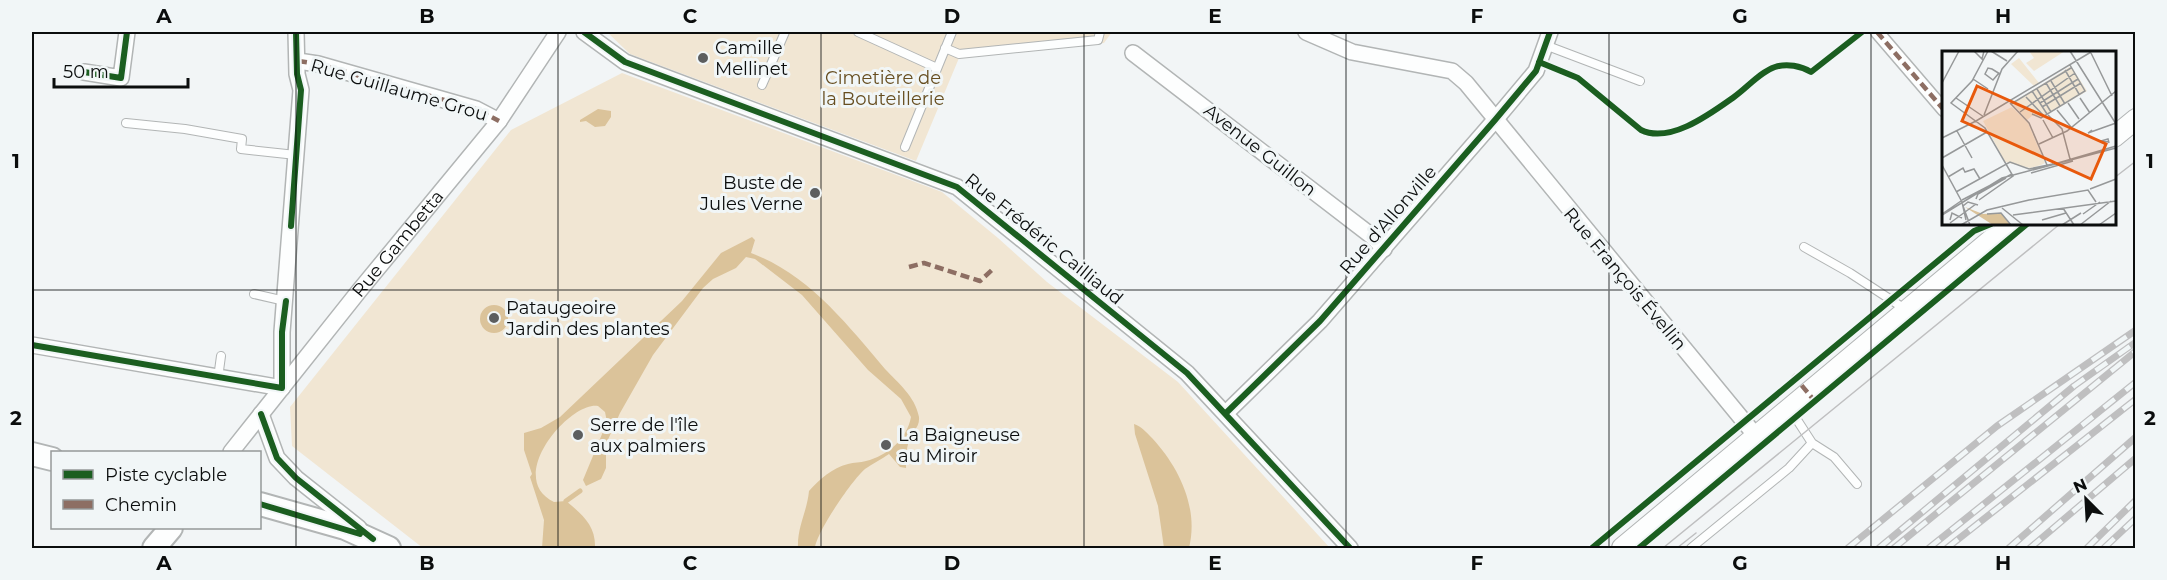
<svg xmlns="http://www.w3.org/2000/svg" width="2167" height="580" viewBox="0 0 2167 580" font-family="Montserrat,sans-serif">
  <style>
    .green { fill: #f1e6d3 }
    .water { fill: #dbc39a }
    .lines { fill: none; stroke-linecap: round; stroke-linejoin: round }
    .stream { stroke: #dbc39a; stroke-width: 5 }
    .service-casing { stroke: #b2b5b5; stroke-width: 10 }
    .pedestrian-casing { stroke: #b2b5b5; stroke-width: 15 }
    .minor-casing { stroke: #b2b5b5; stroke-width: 18 }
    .tertiary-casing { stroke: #b2b5b5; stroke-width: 22 }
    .secondary-casing { stroke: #b2b5b5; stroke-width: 26 }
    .service { stroke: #fdfefe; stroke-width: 8 }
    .pedestrian { stroke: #fdfefe; stroke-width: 12 }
    .minor { stroke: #fdfefe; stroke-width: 15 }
    .tertiary { stroke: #fdfefe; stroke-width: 20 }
    .secondary { stroke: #fdfefe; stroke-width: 22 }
    .tram { stroke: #bfbfc0; stroke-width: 1.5 }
    .rail-casing { stroke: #bfbfc0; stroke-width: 7 }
    .rail { stroke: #f1f6f7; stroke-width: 4.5; stroke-dasharray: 14; stroke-linecap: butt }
    .quiet { stroke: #8d6e63; stroke-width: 4.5; stroke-dasharray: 9 4.5; stroke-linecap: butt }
    .cycleway-casing { stroke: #f1f6f7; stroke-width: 10 }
    .cycleway { stroke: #1b5e20; stroke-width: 6 }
    .grid { fill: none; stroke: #0b0d0d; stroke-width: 1.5; stroke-opacity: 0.55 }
    .poi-dot { fill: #5c5e5f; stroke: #f1f6f7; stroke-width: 2 }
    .labels { text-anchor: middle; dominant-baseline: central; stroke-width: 6; stroke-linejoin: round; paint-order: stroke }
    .poi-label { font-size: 18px; fill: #0b0d0d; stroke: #f1f6f7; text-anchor: start }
    .park-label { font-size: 18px; fill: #674e20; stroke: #f1f6f7 }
    .street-label { font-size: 18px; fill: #0b0d0d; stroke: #f1f6f7 }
    .inset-road { fill: none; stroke: #969899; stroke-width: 1.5 }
    .view { fill: #e8590c; fill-opacity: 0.15; stroke: #e8590c; stroke-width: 3 }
    .inset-edge { fill: none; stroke: #0b0d0d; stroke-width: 3 }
    .neatline { fill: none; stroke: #0b0d0d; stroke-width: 2 }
    .grid-label { font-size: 20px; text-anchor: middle; font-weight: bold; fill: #0b0d0d }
  </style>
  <rect width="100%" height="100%" fill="#f2f5f6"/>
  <path class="green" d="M607,32H1112L1104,43L959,58L916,161L630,54Z
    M622,73L942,192L998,238L1047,282L1178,382L1330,548H423L292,446L290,407L511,130Z"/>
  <path class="water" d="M598,109L611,111V117L605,126L595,127L586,121L580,122V120Z
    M752,237L755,240L751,253C808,274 847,324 885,369C898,383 915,396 919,417C920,428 911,432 909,441C906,449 906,460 906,468L900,467L889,454C882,459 872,464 865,469C852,480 816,533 815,548H798C797,527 807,512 809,491C820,479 832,468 848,464C854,462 860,463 866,461C887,456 907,439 911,417L901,399L868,370L802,295L755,259L746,257L736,268L713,279L703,288L653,355L620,413L606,444V468L601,479L586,486L583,480L607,422L605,412L598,406C570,401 504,478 554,502L566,501C583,515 596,526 595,548H542L544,520L530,477L532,474L524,450V433L541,428L560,417L682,301L721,253Z
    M480 319a14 14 0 1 1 28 0a14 14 0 1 1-28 0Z
    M1134,424C1141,426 1146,432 1152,438C1179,467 1199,508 1189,548H1164L1158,506L1135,434Z"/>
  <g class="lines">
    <path class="stream" d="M566,501L580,491"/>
    <defs>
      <path id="service" d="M858,32L937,68
        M1545,45L1640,81
        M945,48L959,54L1098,40L1100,32
        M762,85L785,32
        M126,123L185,129L242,139L241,149L296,155
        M905,147L952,32
        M1804,247L1850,273L1905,309
        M254,294L285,301
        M218,378L221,356
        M1790,409L1812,443
        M1812,443L1834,457L1857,484
        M1691,548L1789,468L1812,443"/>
      <path id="pedestrian" d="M1877,32L1944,110"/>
      <g id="minor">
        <path d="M584,32L625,62L957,187L1187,373L1350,548"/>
        <path d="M1306,32L1352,52L1452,71L1466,83L1756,436"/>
        <path d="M1133,53L1373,237L1384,249"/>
        <path d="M298,61L318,64L476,109L499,121"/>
        <path d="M84,72L121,78L127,32"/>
        <path d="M32,345L282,388"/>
        <path d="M282,388V332L301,90L297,74L296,32"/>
        <path d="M1226,413L1320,321L1495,120L1536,71L1550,32"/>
        <path d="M261,414L277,458L296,478L359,528"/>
        <path id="s1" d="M231,452L359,291L499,121L558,32"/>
      </g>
      <path id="tertiary" d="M2114,137L2136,119
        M1622,548L2010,224"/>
      <path id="secondary" d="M32,454L52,459
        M260,504L345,528L389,548
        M154,548L171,528"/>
    </defs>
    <use href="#service" class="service-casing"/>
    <use href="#pedestrian" class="pedestrian-casing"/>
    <use href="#minor" class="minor-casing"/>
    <use href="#tertiary" class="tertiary-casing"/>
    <use href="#secondary" class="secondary-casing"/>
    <use href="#service" class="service"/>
    <use href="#pedestrian" class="pedestrian"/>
    <use href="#minor" class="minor"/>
    <use href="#tertiary" class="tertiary"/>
    <use href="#secondary" class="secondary"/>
    <path class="tram" d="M2114,178L2136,161
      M1663,548L2060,224
      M1677,548L1696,533"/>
    <defs>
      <path id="rail" d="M1848,548L1997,426L2136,330
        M1879,548L2074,386L2136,342
        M1894,548L2136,351
        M1929,548L2136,382
        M1947,548L2136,399
        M2009,548L2136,437
        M2030,548L2136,458
        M2087,548L2136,500
        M2104,548L2136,518"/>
    </defs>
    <use href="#rail" class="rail-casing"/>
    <use href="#rail" class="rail"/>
    <path class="quiet" d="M1877,32L1944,110
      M298,61L318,64L476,109L499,121
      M909,267L924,263L980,281L993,269
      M1793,375L1818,405"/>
    <defs>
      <path id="cycleway" d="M584,32L625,62L957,187L1187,373L1350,548
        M1539,62L1578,78L1641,130C1670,144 1710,114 1734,97C1747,88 1760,72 1775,67C1787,63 1801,66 1811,72L1862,32
        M84,72L121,78L127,32
        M291,226L301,90L297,74L296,32
        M32,345L282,388V332L286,301
        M1226,413L1320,321L1495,120L1536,71L1550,32
        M261,414L277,458L296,478L373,539
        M260,504L360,534
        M1592,548L1974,231L1991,224
        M1639,548L2027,224"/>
    </defs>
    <use href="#cycleway" class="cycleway-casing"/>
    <use href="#cycleway" class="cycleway"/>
  </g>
  <path class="grid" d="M296,32V548M558,32V548M821,32V548M1084,32V548M1346,32V548M1609,32V548M1871,32V548M32,290H2136"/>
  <g class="poi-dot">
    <circle cx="703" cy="58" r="6"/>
    <circle cx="815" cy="193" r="6"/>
    <circle cx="494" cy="318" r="6"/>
    <circle cx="578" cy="435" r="6"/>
    <circle cx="886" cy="445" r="6"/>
  </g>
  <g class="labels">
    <g class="poi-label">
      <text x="715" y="48">Camille<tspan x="715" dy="21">Mellinet</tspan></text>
      <text x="803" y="183" text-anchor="end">Buste de<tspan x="803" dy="21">Jules Verne</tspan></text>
      <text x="506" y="308">Pataugeoire<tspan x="506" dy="21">Jardin des plantes</tspan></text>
      <text x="590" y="425">Serre de l'île<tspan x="590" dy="21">aux palmiers</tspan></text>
      <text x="898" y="435">La Baigneuse<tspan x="898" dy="21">au Miroir</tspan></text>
    </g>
    <g class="park-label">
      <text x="883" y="78">Cimetière de<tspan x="883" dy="21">la Bouteillerie</tspan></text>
    </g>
    <g class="street-label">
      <text transform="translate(399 90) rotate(16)">Rue Guillaume Grou</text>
      <text transform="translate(1260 150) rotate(38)">Avenue Guillon</text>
      <text transform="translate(1388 220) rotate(-49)">Rue d'Allonville</text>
      <text transform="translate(1044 239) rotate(39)">Rue Frédéric Cailliaud</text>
      <text stroke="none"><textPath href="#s1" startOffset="267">Rue Gambetta</textPath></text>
      <text transform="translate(1625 279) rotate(50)">Rue François Évellin</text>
    </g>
  </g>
  <g transform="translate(1942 51)">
    <rect width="174" height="174" fill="#f2f5f6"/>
    <path d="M87,0H123L92,20L84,12L92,7ZM77,7L97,32L92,35L69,13ZM129,15L145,40L100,67L91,64L85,69L70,52ZM70,56L86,72L103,112L99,114L88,117L63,111L41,70Z" fill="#f1e6d3"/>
    <path d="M23,156L41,163L59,162L69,174H51Z" fill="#dbc39a"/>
    <path class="inset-road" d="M32,0L40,8L42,0M49,0L65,10M128,0L174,73M149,2L170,45M123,19L137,43M57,22L51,29L43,23L46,17L50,18L58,23M31,28L46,38M109,30L123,53M0,32L17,0M104,32L118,55M95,38L109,61M90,40L105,63M84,46L102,65M14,47L42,66M138,47L148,62M68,52L87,72L105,114M98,52L136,28M126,52L137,68M69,53L129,17M100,56L139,32M115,59L129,76M78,61L133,22M90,63L99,67L143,40L128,14M42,64L60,18L76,0M106,64L120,78L128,108M101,69L111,87M34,70L149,1M150,79L146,82L174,72M15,80L30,107M0,87L34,70M167,91L159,90L166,88L167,92M97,93L125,80L174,40M0,107L45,81M0,114L20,151L24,169M109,114L174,95M89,122L131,110M6,126L21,117L23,121L32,118L38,128M148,138L174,128M14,141L68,111L87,118L111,113M34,148L36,143L64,127M20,149L70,123M37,149L71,125L43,77L9,52L30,30L46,0M60,157L81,174M121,157L132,174M0,163L19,150M45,163L59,162L69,174M141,163L158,151M0,164L60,127L174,97M71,164L174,150M8,169L10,162L20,167M100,169L124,162M8,172L34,153M19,174L45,159L87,149L146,139L154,151M28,174L21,155L26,151L36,154M120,174L139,162M138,174L169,150M157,174L174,162"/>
    <path class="view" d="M35,35L164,93L149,128L20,70Z"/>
    <rect width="174" height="174" class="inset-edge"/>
  </g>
  <rect width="2167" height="580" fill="none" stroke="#f1f6f7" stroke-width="66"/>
  <rect x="51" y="451" width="210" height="78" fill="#f1f6f7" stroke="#959999" stroke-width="1.5"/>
  <rect x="63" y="470" width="30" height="9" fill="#1b5e20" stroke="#959999" stroke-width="1.5"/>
  <text x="105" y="481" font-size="18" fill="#0b0d0d">Piste cyclable</text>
  <rect x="63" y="500" width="30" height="9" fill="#8d6e63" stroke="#959999" stroke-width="1.5"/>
  <text x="105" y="511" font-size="18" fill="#0b0d0d">Chemin</text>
  <g transform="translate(2086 499) rotate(336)" stroke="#f1f6f7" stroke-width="4.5" paint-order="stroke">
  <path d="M0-4.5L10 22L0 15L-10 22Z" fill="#0b0d0d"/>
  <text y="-9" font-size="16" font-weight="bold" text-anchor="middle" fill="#0b0d0d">N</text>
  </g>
  <path d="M54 78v9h134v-9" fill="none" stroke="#0b0d0d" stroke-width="3"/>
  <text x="63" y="78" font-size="18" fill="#0b0d0d" stroke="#f1f6f7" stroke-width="4.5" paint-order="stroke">50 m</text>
  <rect x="33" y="33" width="2101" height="514" class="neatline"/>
  <g class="grid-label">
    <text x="164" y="23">A</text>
    <text x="427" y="23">B</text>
    <text x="690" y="23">C</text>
    <text x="952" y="23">D</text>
    <text x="1215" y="23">E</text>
    <text x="1477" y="23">F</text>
    <text x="1740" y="23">G</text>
    <text x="2003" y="23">H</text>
    <text x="16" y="168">1</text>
    <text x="2150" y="168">1</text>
    <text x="16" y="425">2</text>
    <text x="2150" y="425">2</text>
    <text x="164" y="570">A</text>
    <text x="427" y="570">B</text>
    <text x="690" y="570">C</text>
    <text x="952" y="570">D</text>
    <text x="1215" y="570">E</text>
    <text x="1477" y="570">F</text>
    <text x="1740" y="570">G</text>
    <text x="2003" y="570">H</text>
  </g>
</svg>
